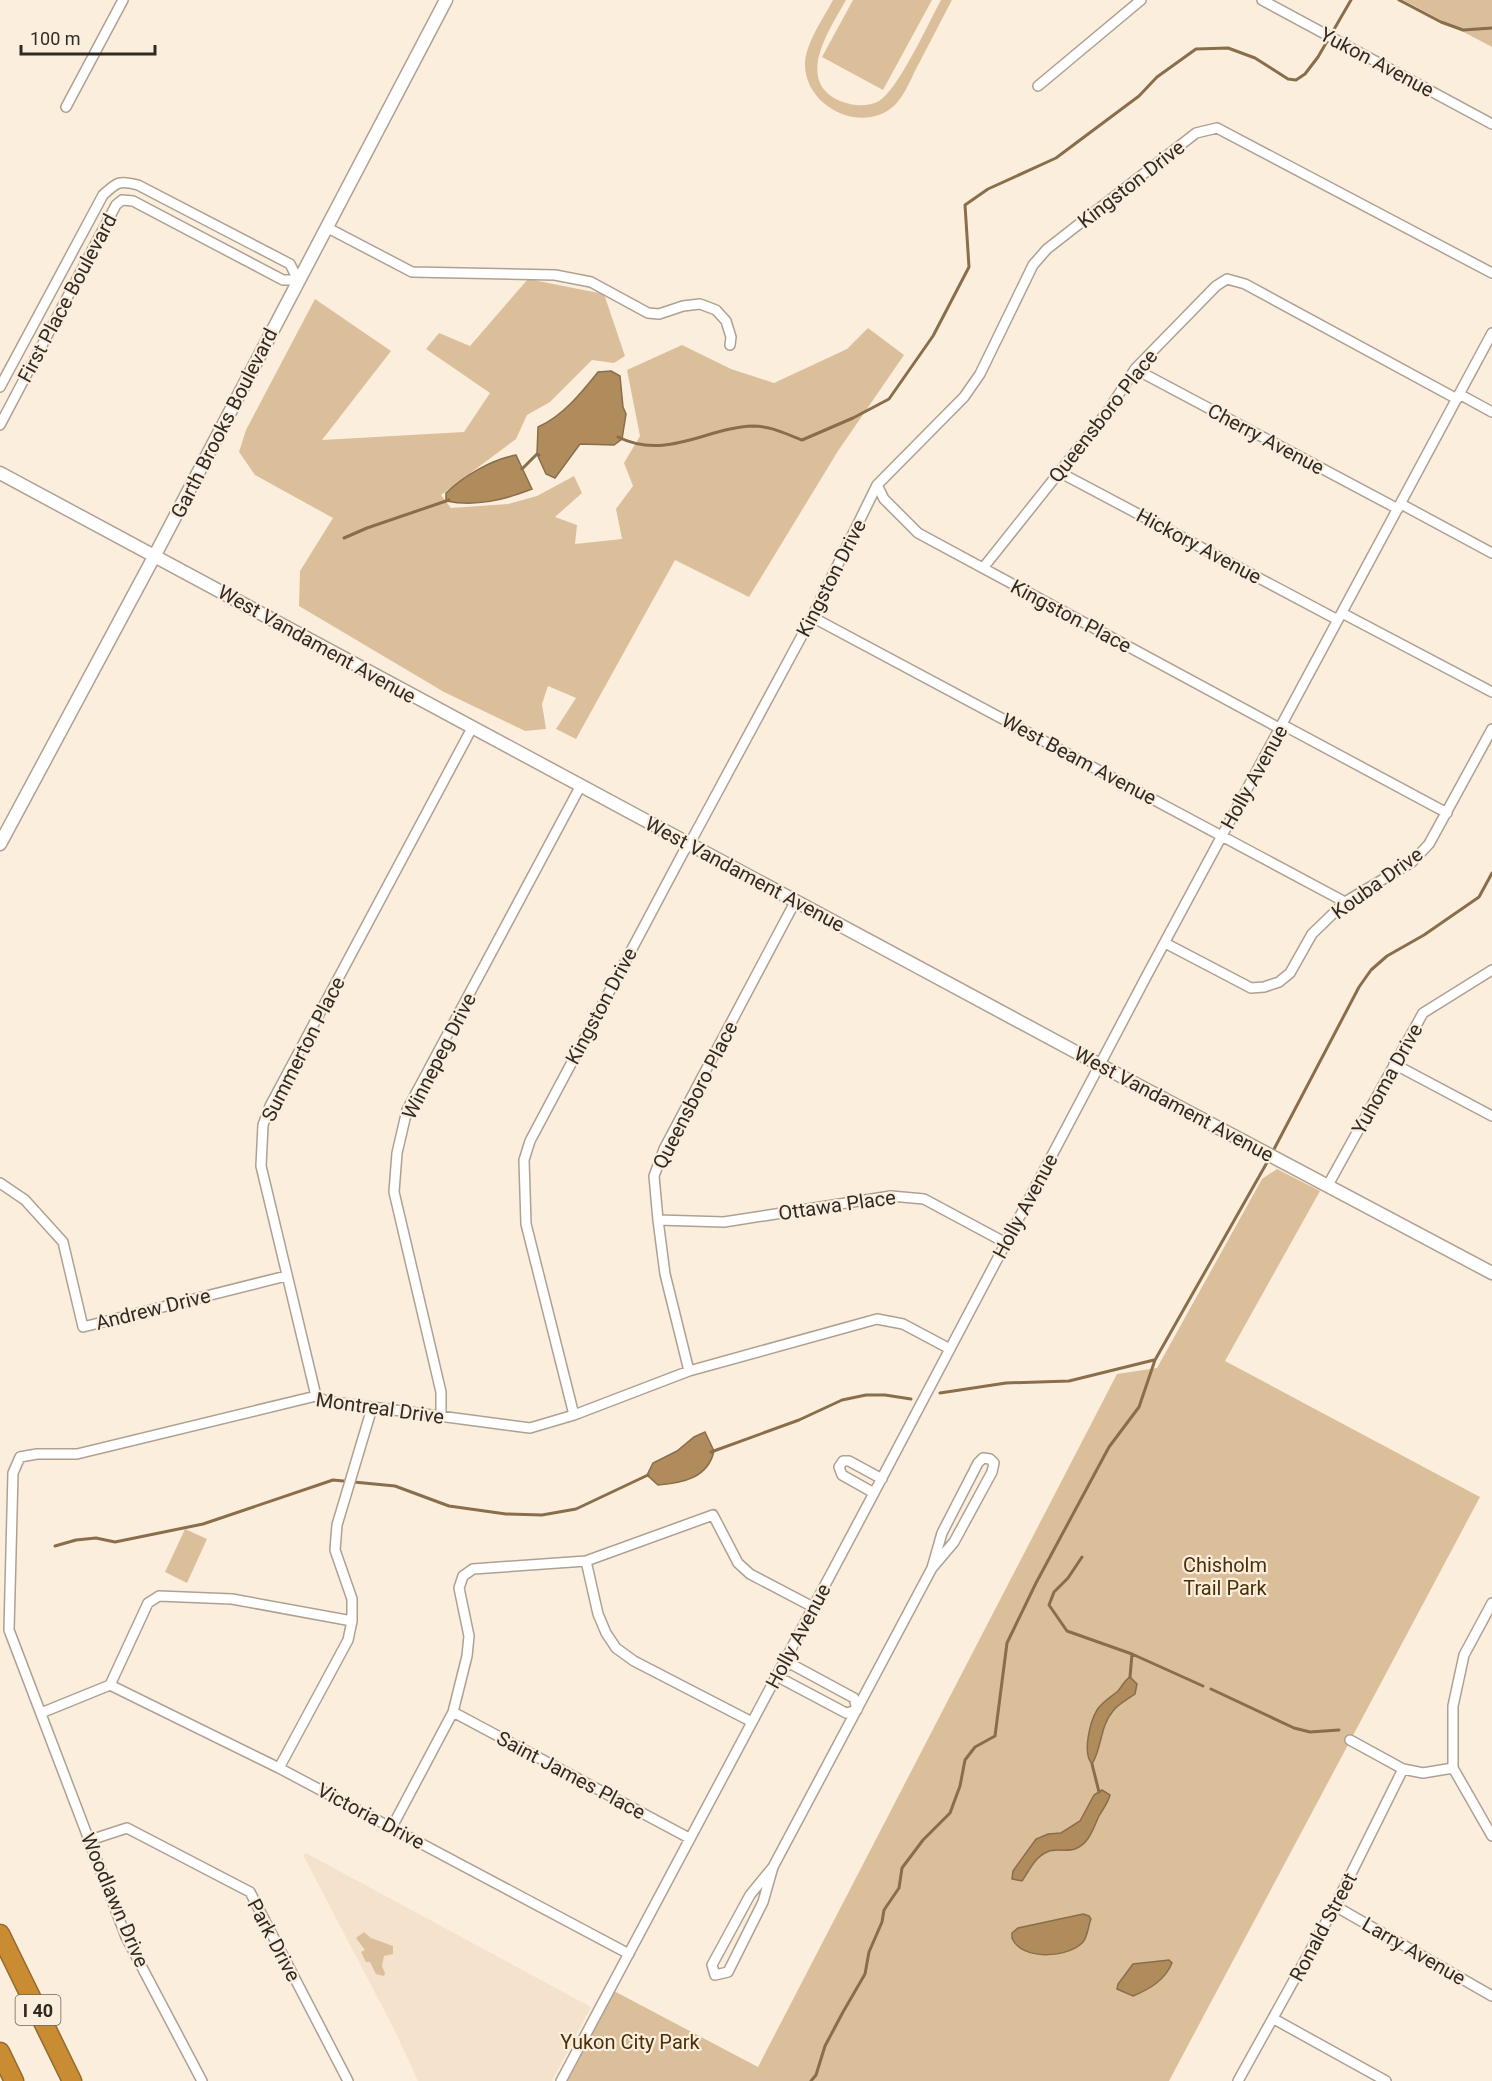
<svg xmlns="http://www.w3.org/2000/svg" width="1492" height="2081" viewBox="0 0 1492 2081" font-family="Roboto,sans-serif">
  <style>
    .built { fill: #f5e2cc }
    .green { fill: #dbbf9b }
    .water { fill: #b08b5c; stroke: #896e4b; stroke-width: 1.5 }
    .lines { fill: none; stroke-linecap: round; stroke-linejoin: round }
    .stream { stroke: #896e4b; stroke-width: 3 }
    .minor-casing { stroke: #aea192; stroke-width: 12 }
    .tertiary-casing { stroke: #aea192; stroke-width: 15 }
    .motorway-casing { stroke: #936a2d; stroke-width: 21 }
    .minor { stroke: #fff; stroke-width: 9 }
    .tertiary { stroke: #fff; stroke-width: 12 }
    .motorway { stroke: #c98c32; stroke-width: 18 }
    .labels { text-anchor: middle; dominant-baseline: central; stroke-width: 4.5; stroke-linejoin: round; paint-order: stroke }
    .shield { fill: #fceedd; stroke: #6c655c; stroke-width: 1.5 }
    .shield-label { font-size: 18px; font-weight: bold; fill: #2f2a24 }
    .street-label { font-size: 20px; fill: #2f2a24; stroke: #fceedd }
    .park-label { font-size: 20px; fill: #4a3008; stroke: #fceedd }
  </style>
  <rect width="100%" height="100%" fill="#fceedd"/>
  <path class="built" d="M306,1853L591,2007L552,2081H418L394,2029L303,1855Z"/>
  <path class="green" d="M833,0H846C830,29 792,83 843,102C854,106 868,107 879,101C898,90 929,22 941,0H952C940,23 928,46 916,69C910,81 904,96 895,105C862,136 803,106 805,62C807,41 823,19 833,0Z
    M853,0H932L883,90L822,57Z
    M1403,0H1492V47Z
    M528,279L604,294L625,356L614,363L592,360L550,402L527,415L516,439L441,495L451,508L508,504L537,496L574,476L582,493L555,517L577,525L575,544L622,539L616,509L633,486L624,463L640,436L627,370L682,345L731,369L774,383L847,349L868,328L904,355L838,451L749,597L675,560L576,739L556,729L576,698L548,686L542,704L546,729L525,731L444,692L299,606L300,571L333,518L255,475L239,452L246,430L315,299L391,351L322,440L464,432L490,393L426,349L439,333L470,346Z
    M1277,1169L1320,1191L1225,1361L1480,1497L1169,2081H566L614,1991L758,2067L1117,1374L1157,1368L1262,1179Z
    M185,1529L207,1539L187,1583L165,1572Z
    M364,1932L371,1938L393,1946V1954L384,1956L382,1966L385,1973L384,1976L376,1974L370,1962H366L361,1952L365,1950L356,1938Z"/>
  <path class="water" d="M611,371L620,376L623,407L626,414L622,439L614,445L580,444L555,478L546,474L537,454L538,427C563,416 582,392 598,372Z
    M516,455L532,489C504,500 476,507 446,501V493C465,475 491,460 516,455Z
    M705,1432L714,1451C708,1478 683,1483 658,1485L647,1475L653,1463L677,1451L694,1437Z
    M1130,1677L1137,1684L1135,1694C1128,1699 1118,1704 1113,1711C1100,1726 1102,1748 1092,1764C1082,1753 1090,1722 1097,1710C1102,1702 1111,1697 1118,1691C1122,1686 1125,1680 1130,1677Z
    M1102,1790L1110,1795C1108,1803 1103,1809 1099,1816C1093,1828 1090,1843 1075,1849C1066,1852 1055,1848 1047,1852C1035,1857 1029,1871 1022,1881L1012,1879L1013,1871L1036,1839L1048,1834L1061,1833L1080,1821L1094,1795Z
    M1083,1914L1089,1916L1091,1919C1088,1926 1088,1936 1083,1942C1069,1958 1021,1961 1012,1938V1933L1018,1928Z
    M1169,1960L1172,1963C1165,1980 1150,1989 1133,1996L1117,1989L1118,1984L1133,1964Z"/>
  <g class="lines">
    <path class="stream" d="M1399,0L1441,22L1463,30L1492,28
      M618,437C666,461 708,427 753,426C771,426 786,434 802,440L853,418L889,399L933,336L969,267L965,205L988,189L1056,158L1139,96L1157,77L1196,49L1228,48L1255,58L1288,79L1296,80L1305,74L1318,57L1351,0
      M522,469L537,454L539,455
      M344,538L367,528L449,500
      M1272,1153L1359,987L1371,970L1387,956L1424,935L1479,897L1492,873
      M940,1393L1006,1383L1069,1381L1154,1360
      M711,1452L799,1420L842,1400L866,1395H885L911,1399
      M55,1546L76,1540L96,1538L115,1542L203,1524L333,1480L395,1486L449,1506L506,1514L542,1515L576,1509L648,1475
      M1082,1557L1068,1578L1054,1592L1049,1605L1067,1631L1132,1654L1203,1686
      M1130,1677L1132,1654
      M1211,1689L1294,1728L1310,1732L1339,1730
      M1092,1764L1099,1792
      M811,2081L816,2075L825,2046L843,2012L865,1974L869,1952L882,1922L884,1910L899,1888L902,1868L923,1840L950,1813L960,1786L965,1760L975,1747L995,1736L1007,1643L1036,1583L1109,1447L1139,1407L1155,1360L1269,1159"/>
    <defs>
      <path id="minor" d="M1262,0L1492,124
        M1038,86L1141,0
        M66,107L123,0
        M326,227L412,272L555,275L591,282L648,313L659,314L683,306L700,304L716,310L726,321L731,337L730,345
        M1135,369L1398,509
        M0,387L103,195C117,182 119,180 138,185L290,264L298,280H283L133,201L122,200L116,205L0,425
        M1459,394L1492,412
        M1059,472L1338,620
        M877,485L884,499L918,533L1281,729
        M1401,504L1492,553
        M983,568L1108,411L1135,369L1216,286L1227,279L1245,284L1457,399
        M1342,613L1492,692
        M812,617L1345,902
        M1283,725L1447,813
        M1165,943L1251,988L1264,987L1279,982L1290,973L1312,934L1345,902L1412,862L1429,844L1492,729
        M1394,1064L1492,1116
        M0,1183L25,1200L63,1242L83,1327L286,1276
        M1328,1185L1423,1013L1492,970
        M658,1220L724,1222L891,1196L924,1199L1006,1243
        M689,1371L665,1274L658,1220L654,1176L664,1149L795,902
        M316,1396L261,1166L263,1125L270,1106L472,728
        M574,1415L526,1224L524,1160L530,1141L684,851L690,843L812,617L877,485L964,397L980,374L1033,265L1047,249L1196,133L1217,128L1492,273
        M441,1417V1392L394,1192L397,1153L407,1110L580,787
        M874,1493L842,1475L839,1467L843,1461H849L882,1479
        M586,1561L598,1614L606,1633L616,1648L634,1661L752,1722
        M1492,1603L1464,1655L1453,1706V1768L1492,1836
        M791,1664L854,1698L857,1710L846,1713L782,1679L780,1669Z
        M110,1685L279,1768L629,1954
        M453,1712L689,1838
        M41,1713L110,1685L148,1603L159,1596L232,1599L352,1621
        M1350,1740L1403,1769L1423,1773L1453,1768
        M279,1768L348,1640L352,1621V1599L335,1550L337,1525L372,1408
        M392,1827L453,1712L467,1656L469,1636L459,1588L463,1576L473,1569L586,1561L713,1515L738,1563L750,1574L813,1607
        M90,1840L127,1828L250,1892L348,2081
        M773,1867L763,1902L728,1972L715,1975L712,1965L750,1895L773,1867L932,1568L954,1542L992,1472L994,1463L990,1459L983,1458L978,1463L942,1533L932,1568
        M1335,1906L1492,1996
        M1274,2019L1386,2081
        M202,2081L126,1937L9,1630L13,1473L20,1457L37,1454H77L316,1396L326,1401L530,1428L574,1415L689,1371L877,1319L903,1324L950,1349
        M561,2081L874,1493L1146,977L1492,333
        M1238,2081L1335,1906L1403,1769"/>
      <path id="tertiary" d="M0,473L1100,1065L1492,1273
        M0,844L155,555L446,0"/>
      <path id="motorway" d="M0,1934L72,2081
        M0,2052L14,2081"/>
    </defs>
    <use href="#minor" class="minor-casing"/>
    <use href="#tertiary" class="tertiary-casing"/>
    <use href="#motorway" class="motorway-casing"/>
    <use href="#minor" class="minor"/>
    <use href="#tertiary" class="tertiary"/>
    <use href="#motorway" class="motorway"/>
  </g>
  <g class="labels">
    <rect class="shield" x="15.5" y="1995" width="45" height="30" rx="4.5"/>
    <g class="shield-label">
      <text x="38" y="2010">I 40</text>
    </g>
    <g class="street-label">
      <text transform="translate(1377 62) rotate(28)">Yukon Avenue</text>
      <text transform="translate(1131 184) rotate(-38)">Kingston Drive</text>
      <text transform="translate(67 298) rotate(-62)">First Place Boulevard</text>
      <text transform="translate(1103 416) rotate(-52)">Queensboro Place</text>
      <text transform="translate(224 423) rotate(-63)">Garth Brooks Boulevard</text>
      <text transform="translate(1266 439) rotate(28)">Cherry Avenue</text>
      <text transform="translate(1199 546) rotate(28)">Hickory Avenue</text>
      <text transform="translate(831 578) rotate(-63)">Kingston Drive</text>
      <text transform="translate(1071 616) rotate(28)">Kingston Place</text>
      <text transform="translate(317 644) rotate(29)">West Vandament Avenue</text>
      <text transform="translate(1079 759) rotate(28)">West Beam Avenue</text>
      <text transform="translate(1254 777) rotate(-61)">Holly Avenue</text>
      <text transform="translate(745 874) rotate(28)">West Vandament Avenue</text>
      <text transform="translate(1377 883) rotate(-36)">Kouba Drive</text>
      <text transform="translate(601 1006) rotate(-62)">Kingston Drive</text>
      <text transform="translate(303 1049) rotate(-63)">Summerton Place</text>
      <text transform="translate(439 1056) rotate(-63)">Winnepeg Drive</text>
      <text transform="translate(1387 1079) rotate(-61)">Yuhoma Drive</text>
      <text transform="translate(695 1095) rotate(-63)">Queensboro Place</text>
      <text transform="translate(1174 1104) rotate(28)">West Vandament Avenue</text>
      <text transform="translate(837 1205) rotate(-8)">Ottawa Place</text>
      <text transform="translate(1025 1206) rotate(-62)">Holly Avenue</text>
      <text transform="translate(153 1309) rotate(-14)">Andrew Drive</text>
      <text transform="translate(380 1408) rotate(8)">Montreal Drive</text>
      <text transform="translate(798 1636) rotate(-62)">Holly Avenue</text>
      <text transform="translate(571 1775) rotate(28)">Saint James Place</text>
      <text transform="translate(371 1816) rotate(28)">Victoria Drive</text>
      <text transform="translate(115 1900) rotate(67)">Woodlawn Drive</text>
      <text transform="translate(1323 1927) rotate(-62)">Ronald Street</text>
      <text transform="translate(274 1940) rotate(62)">Park Drive</text>
      <text transform="translate(1414 1951) rotate(30)">Larry Avenue</text>
    </g>
    <g class="park-label">
      <text x="1225" y="1565">Chisholm<tspan x="1225" dy="23">Trail Park</tspan></text>
      <text x="630" y="2042">Yukon City Park</text>
    </g>
  </g>
  <path d="M21 45v9h134v-9" fill="none" stroke="#2f2a24" stroke-width="3"/>
  <text x="30" y="45" font-size="18" fill="#2f2a24" stroke="#fceedd" stroke-width="4.5" paint-order="stroke">100 m</text>
</svg>
